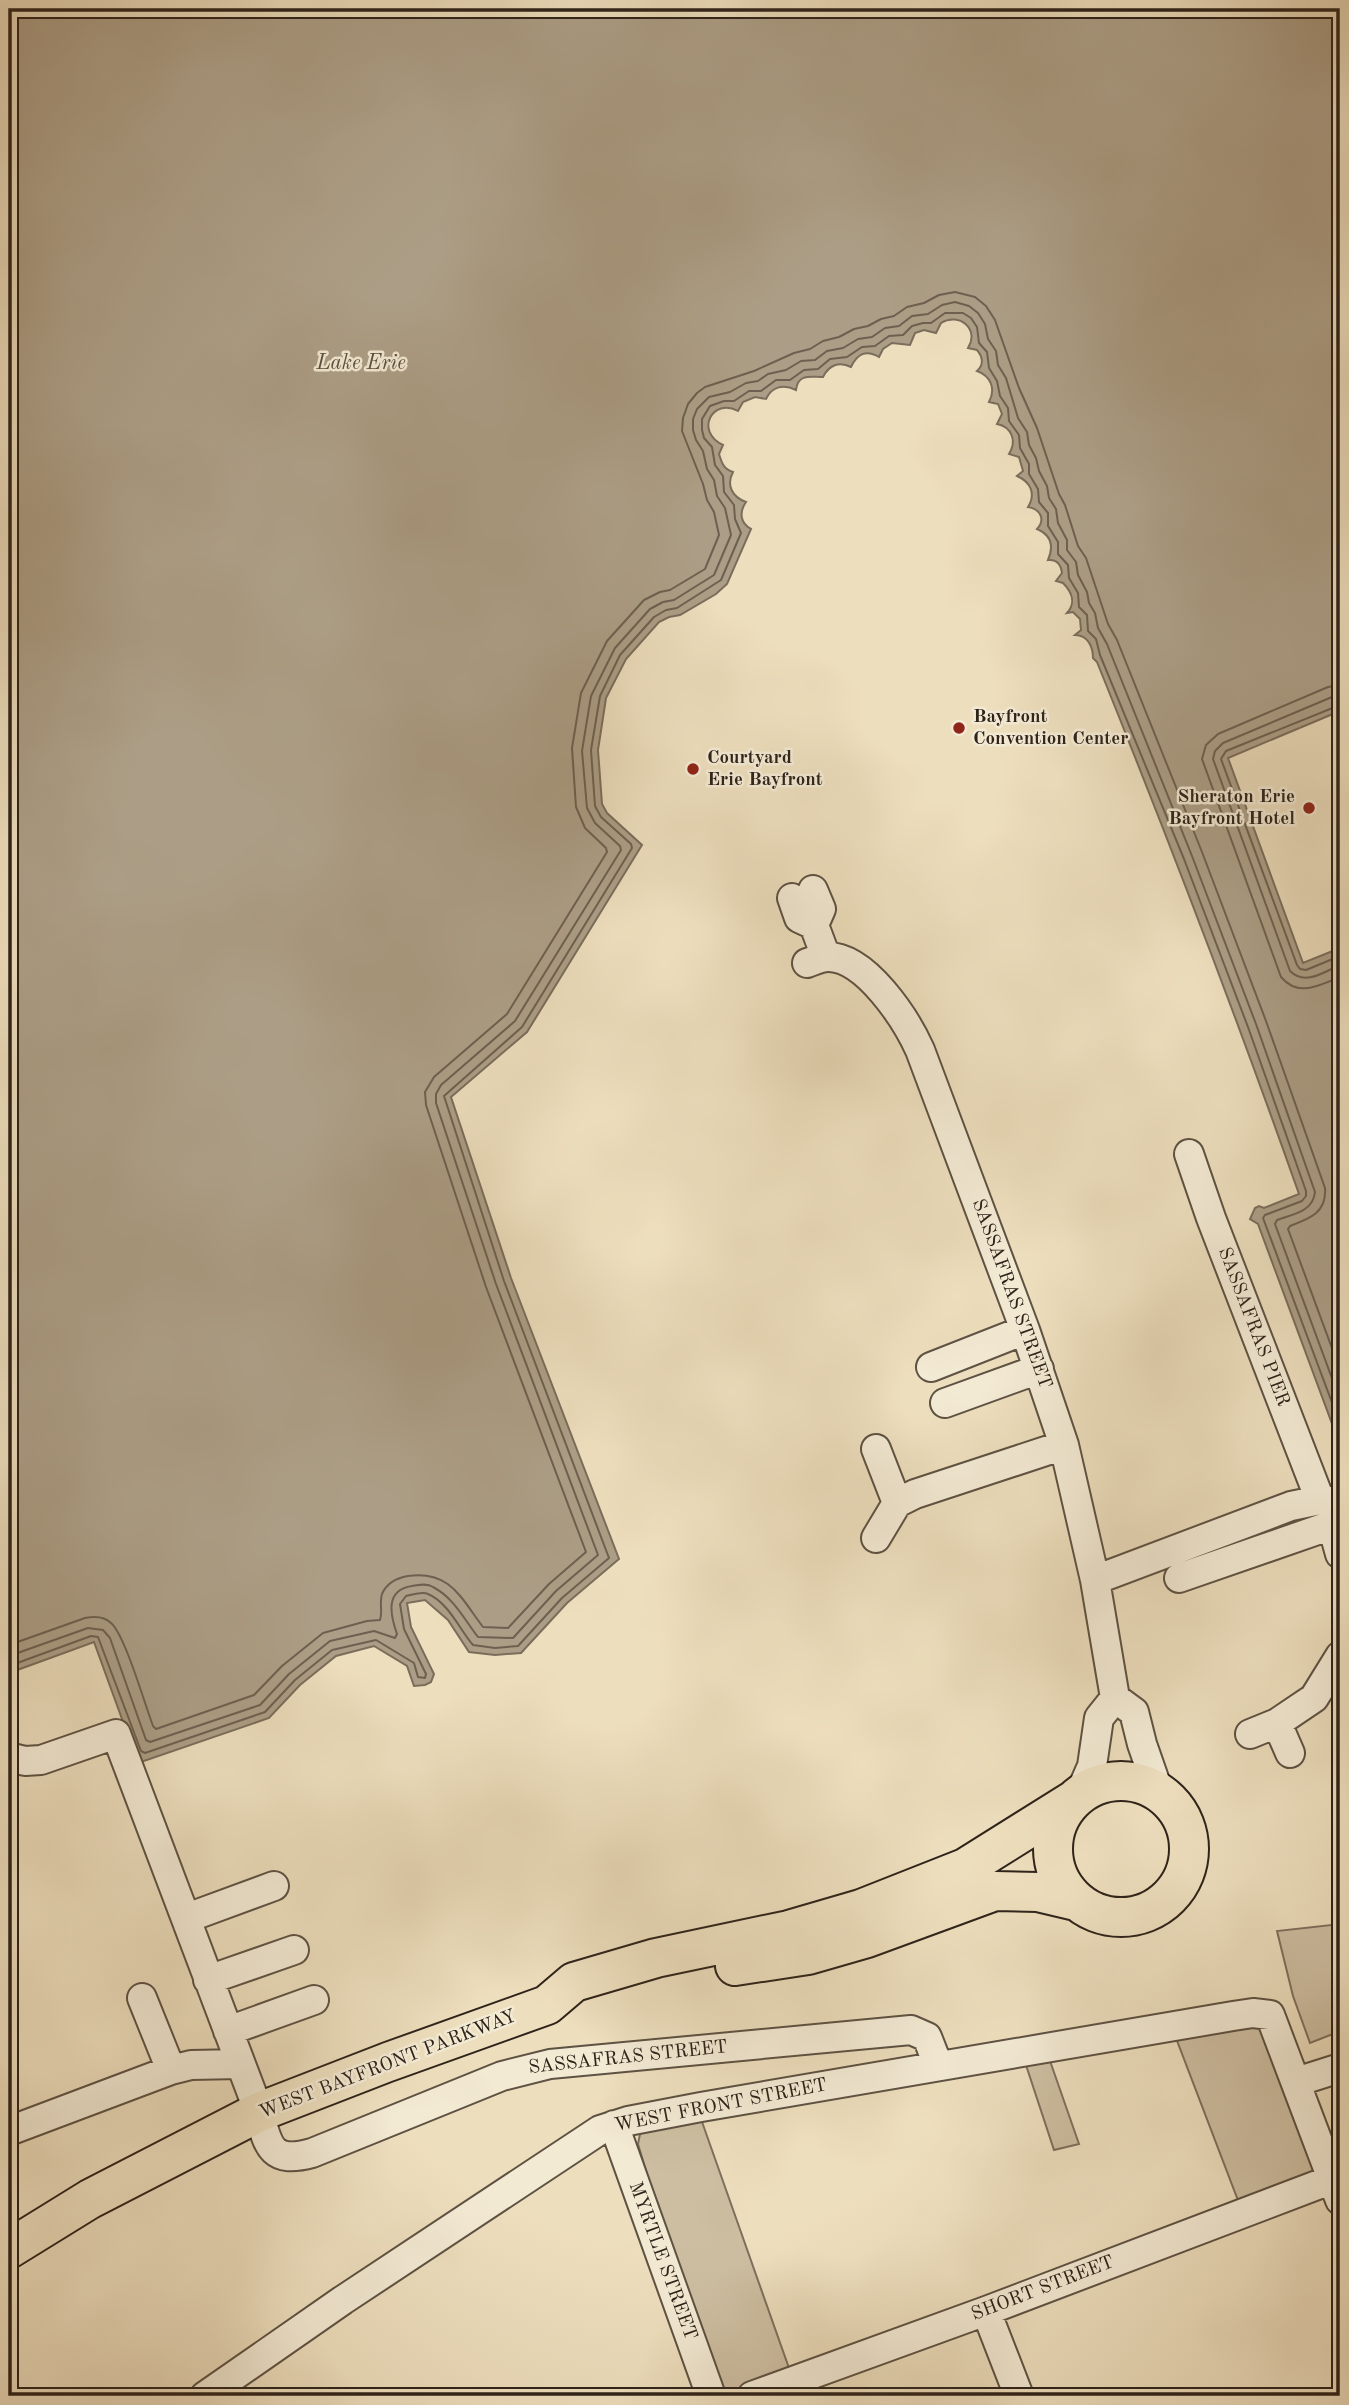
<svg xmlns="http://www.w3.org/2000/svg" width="1349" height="2405" viewBox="0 0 1349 2405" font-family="'Old Standard TT',serif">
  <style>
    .green { fill: #cdbea1; stroke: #7e705e; stroke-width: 2 }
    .water { fill: #ac9e86; stroke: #7a6d5b; stroke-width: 2 }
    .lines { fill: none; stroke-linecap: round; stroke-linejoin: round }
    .shore { stroke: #6d6050; stroke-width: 2 }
    .minor-casing { stroke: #5e5243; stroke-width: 32 }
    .highway-casing { stroke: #2e231a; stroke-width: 42 }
    .minor { stroke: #f3ead4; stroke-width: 28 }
    .highway { stroke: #eddebd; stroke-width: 38 }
    .poi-dot { fill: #8f2418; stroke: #f3ead4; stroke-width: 2.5 }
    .labels { text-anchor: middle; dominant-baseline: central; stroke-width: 5; stroke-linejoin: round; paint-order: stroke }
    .poi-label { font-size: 19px; font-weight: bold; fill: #2e231a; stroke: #f3ead4; text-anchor: start }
    .street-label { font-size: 19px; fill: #2e231a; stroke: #f3ead4 }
    .water-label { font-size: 21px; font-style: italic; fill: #5a4e40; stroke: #f3ead4 }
  </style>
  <rect width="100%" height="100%" fill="#eddebd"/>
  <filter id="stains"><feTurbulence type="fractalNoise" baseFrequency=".00286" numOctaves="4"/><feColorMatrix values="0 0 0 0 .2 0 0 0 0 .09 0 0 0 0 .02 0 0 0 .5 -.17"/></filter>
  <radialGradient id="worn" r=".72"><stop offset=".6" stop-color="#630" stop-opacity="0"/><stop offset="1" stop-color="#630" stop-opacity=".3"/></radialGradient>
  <path class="green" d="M1340,1924V2033L1338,2032L1310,2043L1293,1996L1277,1931Z
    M1258,2026L1266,2032L1315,2174L1239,2203L1176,2038Z
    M1049,2058L1079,2144L1054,2150L1025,2062Z
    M701,2119L790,2371L730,2392L723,2390L652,2191L638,2144L640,2134L644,2131Z"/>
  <path class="water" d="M9,9H1340V711L1228,758L1303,963L1340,948V1432L1334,1429L1258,1224L1250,1219L1255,1208L1259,1206L1264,1208L1299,1194C1236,1015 1168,838 1097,662L1093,658C1093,647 1088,635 1075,635L1081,630L1080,619L1073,612L1067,613C1076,603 1072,592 1063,583L1056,581L1062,573C1061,565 1057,559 1048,560C1054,546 1051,535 1037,529C1046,519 1040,509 1028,507C1036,494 1031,482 1017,476L1023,471L1019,457L1009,454C1017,441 1012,427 997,424L1002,414L998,404L989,402C996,389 991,376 977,371C984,365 983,357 977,350L968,348C980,329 959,312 941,323L936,333L924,330L915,333L910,345L892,343L883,349L879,357C866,349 857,354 851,367C839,361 829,365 823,377C811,377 798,373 796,390C784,384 772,386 766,399L755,397L743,402L738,411C713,397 694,431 723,445L719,454C722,464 724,469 733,472C726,485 732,497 746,502C739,512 740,523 751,529L727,584L716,594L680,615L669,617L659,622L626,659L606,698L598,750L602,804L607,813L642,845L527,1032L451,1097L511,1278L619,1559L567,1603L521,1653L495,1655L469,1652L448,1620L425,1600L407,1603L411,1627L434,1674L431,1682L425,1685L414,1686L407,1666L374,1646L336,1656L300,1685L269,1718L138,1763L94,1642L9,1673Z"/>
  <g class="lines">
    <path class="shore" d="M1340,685L1328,687L1218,734L1206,745L1202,759L1281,977C1299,998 1319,985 1340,977
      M1340,696L1332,697L1223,743L1215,751L1213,759L1290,971C1305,986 1324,972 1340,965
      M1340,705L1226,751L1221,759L1297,965L1300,969L1306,970L1340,956
      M9,1645L85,1618C95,1616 104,1616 111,1623C125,1635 145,1705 153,1726L156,1729L254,1695L282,1666L323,1633L367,1621L380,1620C383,1612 379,1603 382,1594C387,1582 397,1578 408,1576C450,1570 461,1598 483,1627L508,1628L549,1584L586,1552L486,1287L426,1105L425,1092L434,1077L507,1014L607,852L606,848L585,828L576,807L572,748L581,693L607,641L644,600L660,592L670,590L705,569L719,535L714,512L707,500L703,484L682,431L683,418L688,404L697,393L705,387L754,371L794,353L810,349L823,341L839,337L854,329L868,326L881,319L894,316L907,307L924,303L939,295L955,292L975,297L986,306L995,320L1019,388L1037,428L1059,494L1065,505L1078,546L1086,558L1108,624L1117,640L1202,852L1266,1021L1325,1188C1327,1213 1309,1219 1290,1226L1288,1229L1340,1370
      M9,1656L88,1628L103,1630L110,1638L146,1740L150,1742L260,1705L289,1674L330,1641L374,1631L395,1638L397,1634C390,1614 385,1590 412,1586C419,1585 427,1583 433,1587C454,1598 464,1619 478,1637L513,1638L556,1591L598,1555L496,1284L436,1103V1094L441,1085L515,1021L621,850L620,846L595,823L587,808L582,751L591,696L615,648L650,609L663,602L674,600L714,575L731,535L725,508L717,496L714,480L707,469L703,451L696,440L693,430V419L697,409L709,397L730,392L746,383L758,381L768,374L786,370L801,361L815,360L827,351L843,348L858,339L872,337L885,328L899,326L912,316L928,314L942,305L955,302L969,306L978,313L985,324L988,339L996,351L998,365L1006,378L1018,418L1027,432L1029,445L1036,458L1039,471L1047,486L1049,498L1056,509L1058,523L1067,540V550L1076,562L1078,575L1087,592L1089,603L1095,613L1098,628L1107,644L1192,856L1256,1024L1315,1192C1313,1212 1293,1214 1277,1220L1275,1224L1340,1400
      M9,1666L91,1636L98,1637L141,1751L145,1753L265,1712L295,1680L332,1650L376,1640L414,1663L418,1677L425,1678L426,1674L404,1629L400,1604L406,1596C412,1595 422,1591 428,1594C448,1602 460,1630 473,1645L495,1648L518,1646L562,1598L609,1558L504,1281L444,1096L522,1027L632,848L631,844L601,817L595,806L591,750L600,696L620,655L654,617L666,610L677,608L721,580L741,533L735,519L734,505L724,492L723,476L715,465L712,447L704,438L702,430V419L710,406L724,401H734L749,391H761L776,380H790L804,370L818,369L830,359L847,357L862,347L875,346L889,336L903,335L912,326L923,323H931L945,313H963L971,318L977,327L979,343L987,352L989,368L997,381L1000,396L1008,408L1009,421L1019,435L1020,448L1029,464V474L1038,489L1039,502L1048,513V526L1058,542V554L1068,565L1069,578L1078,593L1079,607L1087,615L1088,631L1096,639L1100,655L1184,859L1248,1027L1306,1191V1196L1302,1201L1265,1215L1263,1218L1340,1424"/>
    <defs>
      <path id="minor" d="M813,890L821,909L814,925
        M792,898L799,918L814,925L826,957
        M807,963C813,961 821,957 828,957C866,957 906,1019 920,1050L1025,1330L1064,1445L1095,1580L1115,1698L1134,1712L1142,1744L1159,1793
        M1189,1154L1211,1218L1320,1500
        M931,1367L1025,1330
        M945,1403L1039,1369
        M876,1449L897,1503
        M876,1538L897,1503L915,1494L1064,1445
        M1179,1578L1332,1525L1340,1554
        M1095,1580L1291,1506L1320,1500L1340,1502
        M1277,1723L1290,1753
        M1250,1734L1277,1723L1314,1698L1340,1656
        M9,1757L25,1761L41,1760L116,1734L259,2112C268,2147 271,2164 312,2153L502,2076L550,2064L911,2030L927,2037L938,2065
        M1079,1796L1092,1766L1099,1718L1115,1698
        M187,1918L274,1886
        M208,1980L294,1950
        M142,1998L171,2070
        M228,2031L314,2000
        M1296,2082L1340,2068
        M614,2125L711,2396
        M9,2131L171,2070L191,2065L240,2064
        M986,2311L1019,2396
        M205,2396L343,2300L600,2130L628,2121L701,2107L1233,2016L1253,2013L1270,2015L1340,2200
        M752,2396L986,2311L1333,2179"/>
      <path id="highway" d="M1053 1849a68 68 0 1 1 136 0a68 68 0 1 1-136 0Z
        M735,1966L808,1955L867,1938L995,1891L1038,1892L1076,1901
        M9,2249L90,2199L259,2112L388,2062L547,2005L574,1982L656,1958L789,1930L861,1909L965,1868L1072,1801"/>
    </defs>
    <use href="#minor" class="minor-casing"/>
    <use href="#highway" class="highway-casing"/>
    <use href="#minor" class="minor"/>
    <use href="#highway" class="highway"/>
  </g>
  <g class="poi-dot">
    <circle cx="959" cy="728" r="7"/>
    <circle cx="693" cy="769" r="7"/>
    <circle cx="1309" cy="808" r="7"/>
  </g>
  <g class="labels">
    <g class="poi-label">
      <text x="973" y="717">Bayfront<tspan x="973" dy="22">Convention Center</tspan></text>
      <text x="707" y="758">Courtyard<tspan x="707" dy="22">Erie Bayfront</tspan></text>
      <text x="1295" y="797" text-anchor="end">Sheraton Erie<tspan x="1295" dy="22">Bayfront Hotel</tspan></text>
    </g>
    <g class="street-label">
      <text transform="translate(1011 1294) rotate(70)">SASSAFRAS STREET</text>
      <text transform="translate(1253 1327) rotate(69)">SASSAFRAS PIER</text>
      <text transform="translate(628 2058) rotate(-6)">SASSAFRAS STREET</text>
      <text transform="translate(388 2065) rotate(-21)">WEST BAYFRONT PARKWAY</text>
      <text transform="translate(721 2106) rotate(-11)">WEST FRONT STREET</text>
      <text transform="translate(662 2261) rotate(70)">MYRTLE STREET</text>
      <text transform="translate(1043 2289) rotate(-21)">SHORT STREET</text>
    </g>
    <g class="water-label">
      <text x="361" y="363">Lake Erie</text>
    </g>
  </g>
  <rect width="1349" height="2405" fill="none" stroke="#eddebd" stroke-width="35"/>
  <rect x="10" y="10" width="1328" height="2384" fill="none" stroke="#2e231a" stroke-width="3.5"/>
  <rect x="18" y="18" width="1314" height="2370" fill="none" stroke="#2e231a" stroke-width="2"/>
  <rect width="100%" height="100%" filter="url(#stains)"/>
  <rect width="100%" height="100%" fill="url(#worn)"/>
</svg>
